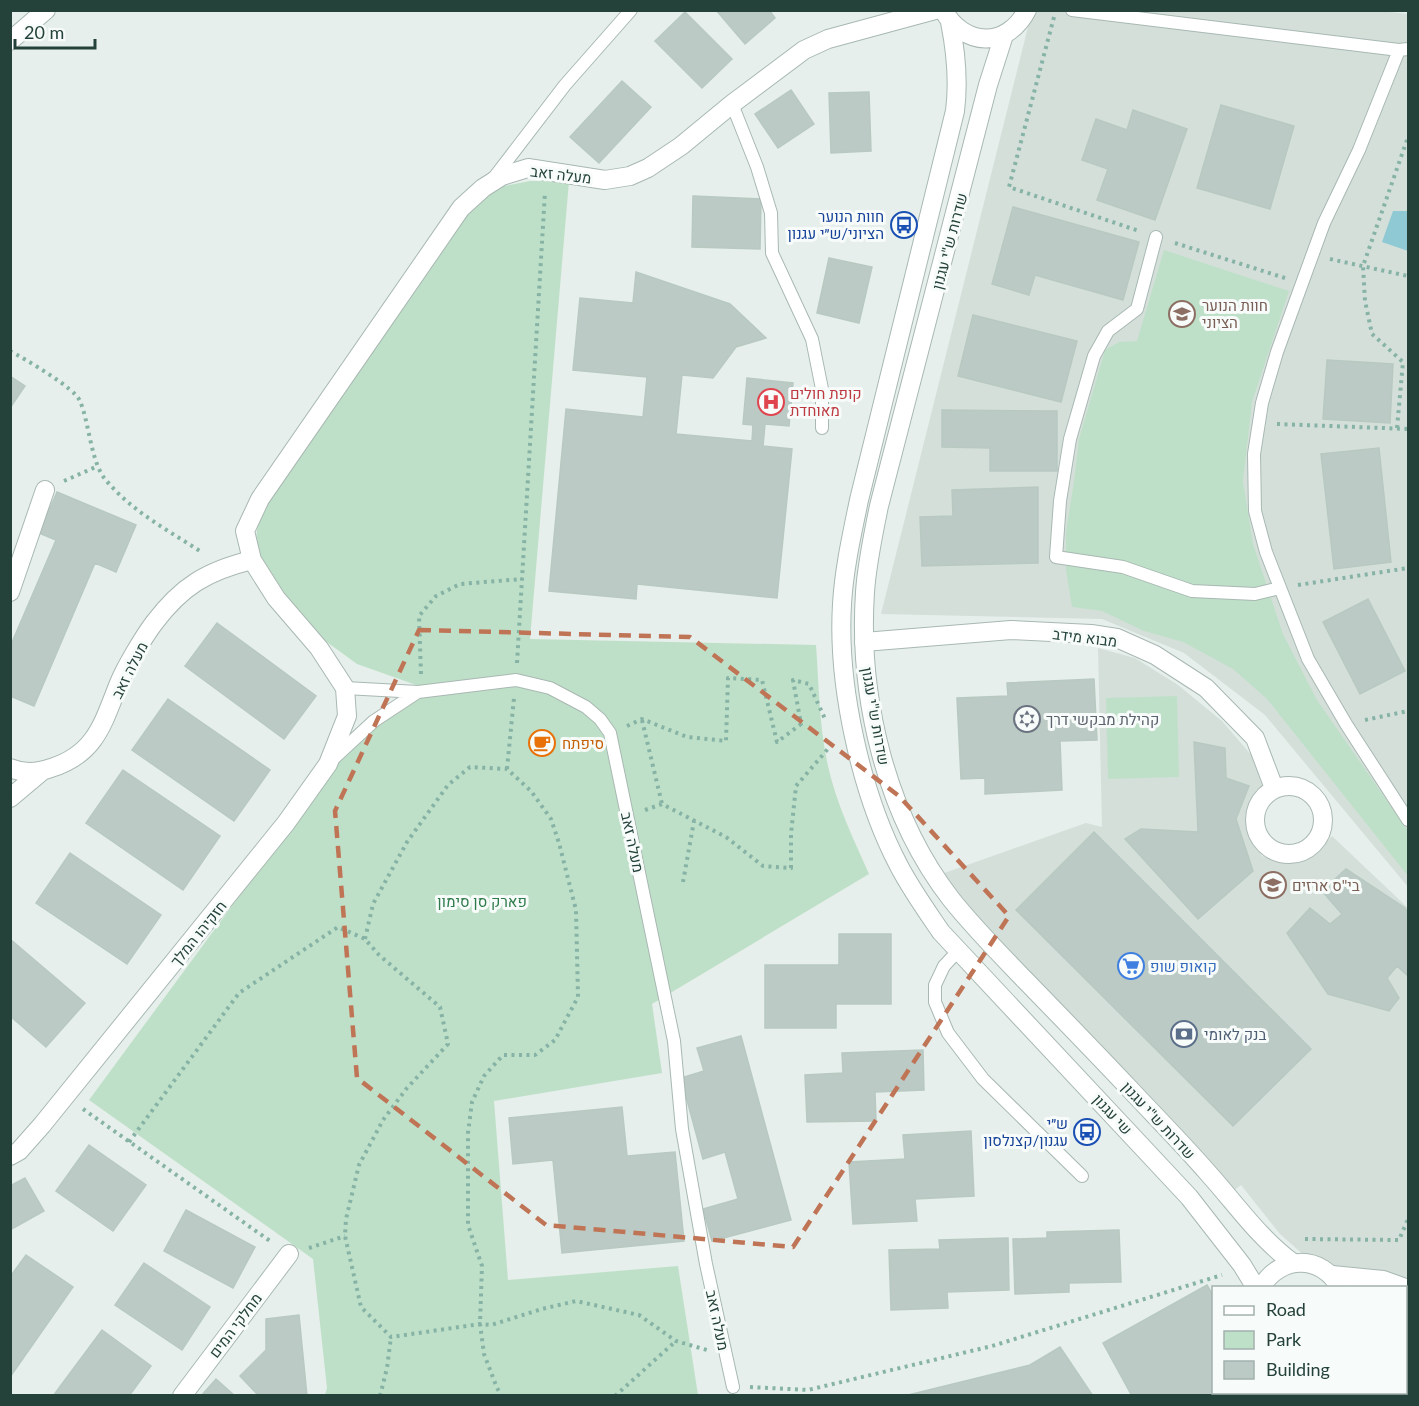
<svg xmlns="http://www.w3.org/2000/svg" width="1419" height="1406" viewBox="0 0 1419 1406" font-family="Lato,Heebo,sans-serif">
  <style>
    .built { fill: #d4dfda }
    .green { fill: #bfe0c8 }
    .water { fill: #8ec9d4 }
    .building { fill: #bbcac4; stroke: #b8c9c2; stroke-width: 1.5 }
    .lines { fill: none; stroke-linecap: round; stroke-linejoin: round }
    .service-casing { stroke: #a8b8b2; stroke-width: 14 }
    .minor-casing { stroke: #a8b8b2; stroke-width: 20 }
    .tertiary-casing { stroke: #a8b8b2; stroke-width: 20 }
    .path { stroke: #86b3a5; stroke-width: 4; stroke-dasharray: 3 4.5; stroke-linecap: butt }
    .service { stroke: #fff; stroke-width: 12 }
    .minor { stroke: #fff; stroke-width: 18 }
    .tertiary { stroke: #fff; stroke-width: 18 }
    .marked { fill: none; stroke: #c07456; stroke-width: 4.5; stroke-dasharray: 12 8; stroke-linejoin: round }
    .labels { text-anchor: middle; dominant-baseline: central; stroke-width: 6; stroke-linejoin: round; paint-order: stroke }
    .street-label { font-size: 15px; fill: #24423a; stroke: #f7fbf9 }
    .transit-label { font-size: 15px; fill: #164399; stroke: #f7fbf9; text-anchor: end }
    .education-label { font-size: 15px; fill: #785e54; stroke: #f7fbf9; text-anchor: start }
    .health-label { font-size: 15px; fill: #be3a42; stroke: #f7fbf9; text-anchor: start }
    .worship-label { font-size: 15px; fill: #5b616d; stroke: #f7fbf9; text-anchor: start }
    .food-label { font-size: 15px; fill: #c56008; stroke: #f7fbf9; text-anchor: start }
    .park-label { font-size: 15px; fill: #2d7a4b; stroke: #f7fbf9 }
    .shop-label { font-size: 15px; fill: #366cbe; stroke: #f7fbf9; text-anchor: start }
    .service-label { font-size: 15px; fill: #4e5e75; stroke: #f7fbf9; text-anchor: start }
  </style>
  <rect width="100%" height="100%" fill="#e6efeb"/>
  <path class="built" d="M1370,10L1408,14V887L1265,715L1184,653L1102,619L881,614L1032,11Z
    M1098,648L1135,658L1178,685L1222,721L1253,757L1262,785L1245,816L1251,839L1262,856L1285,863L1311,858L1332,836L1408,908V1282L1334,1267L1306,1257L1280,1234L1241,1185L1227,1196L936,876L1086,823L1102,827Z"/>
  <path class="green" d="M530,181H569L530,639L816,645C819,685 819,726 828,766C836,803 854,840 869,874L652,1004L662,1073L494,1101L508,1280L678,1266L698,1395H325L327,1388L313,1259L89,1100L346,751L419,686L357,664L320,637L258,560L256,538L259,516L471,208L494,188Z
    M1164,250L1289,291L1252,402L1243,481L1253,544L1283,634L1317,700L1408,831V876L1267,699L1233,669L1183,642L1144,631L1102,611L1072,607L1066,570V532L1074,481L1079,439L1105,350L1119,342L1137,341Z
    M1177,696L1179,777L1108,779L1106,698Z"/>
  <path class="water" d="M1393,211H1408V251L1382,242Z"/>
  <path class="building" d="M716,10H769L775,18L745,44Z
    M685,12L732,59L702,88L655,41Z
    M622,81L651,107L599,163L570,137Z
    M791,90L814,124L778,148L755,114Z
    M869,92L871,151L831,153L829,93Z
    M1221,105L1294,126L1270,209L1197,188Z
    M1133,110L1187,129L1155,220L1097,200L1108,169L1082,160L1096,119L1127,130Z
    M693,196L761,199L760,249L692,247Z
    M1013,207L1139,242L1123,300L1035,275L1029,295L992,284Z
    M829,258L872,267L859,323L817,313Z
    M636,272L730,304L766,338L736,347L713,378L682,375L676,434L752,441L753,425L743,424L747,378L793,383L789,426L765,424L763,446L792,449L777,598L637,584L636,599L549,591L566,409L643,417L647,377L573,370L580,298L633,303Z
    M973,315L1077,341L1061,402L958,376Z
    M1327,360L1393,364L1390,423L1323,419Z
    M10,376L25,386L10,408Z
    M942,410L1057,411V471H990V448L942,447Z
    M1379,448L1391,562L1334,569L1321,454Z
    M1038,487V563L922,566L920,517L953,516L952,490Z
    M57,492L136,525L116,572L95,563L34,706L10,696V647L56,540L39,533Z
    M1368,599L1405,671L1360,694L1323,622Z
    M217,623L316,696L284,739L185,666Z
    M1094,679L1097,740L1060,741L1062,790L985,794V778L961,779L957,698L1008,696L1007,683Z
    M168,699L270,770L234,821L132,750Z
    M1194,742L1225,748L1226,778L1249,786L1236,819L1253,871L1198,919L1125,839L1141,829L1198,832Z
    M123,770L220,836L183,890L86,823Z
    M1094,832L1311,1049L1233,1126L1016,910Z
    M70,853L161,915L127,964L36,903Z
    M1346,869L1405,908L1408,915V976L1397,966L1387,978L1399,998L1389,1011L1328,994L1287,933L1310,908L1330,924L1342,914L1322,891Z
    M839,934H891V1004H836V1028H765V965H839Z
    M10,939L85,1003L46,1047L10,1016Z
    M741,1036L791,1220L712,1241L703,1209L738,1199L725,1152L703,1159L681,1078L704,1071L697,1048Z
    M923,1050L924,1090L875,1092L876,1121L807,1122L805,1075L843,1073L842,1053Z
    M622,1107L627,1156L675,1152L684,1241L562,1253L553,1160L513,1164L509,1118Z
    M971,1131L974,1196L915,1199L917,1221L853,1224L849,1162L905,1159L903,1135Z
    M89,1145L146,1185L113,1231L56,1191Z
    M25,1178L44,1211L10,1230V1186Z
    M186,1210L255,1247L233,1288L164,1251Z
    M1119,1230L1121,1282L1069,1283V1292L1015,1294L1013,1239L1047,1238V1232Z
    M1008,1238L1009,1290L947,1292L948,1308L891,1310L889,1250L940,1249L939,1240Z
    M26,1255L73,1287L10,1377V1277Z
    M144,1263L210,1307L182,1350L115,1305Z
    M1207,1285L1214,1297V1392H1267L1268,1396H1132L1103,1343Z
    M299,1315L307,1396H259L240,1376L266,1350V1319Z
    M102,1330L151,1366L129,1396H53Z
    M1060,1347L1093,1396H904L1030,1365Z
    M216,1379L235,1396H201Z"/>
  <g class="lines">
    <defs>
      <path id="service" d="M1072,10L1399,50L1408,49
        M1399,50L1359,150L1324,223L1277,352L1262,403L1254,454L1255,511L1266,552L1308,659L1346,724L1408,820
        M732,104L757,167L771,213L772,253L812,339L822,389V428
        M493,179L565,85L631,10
        M1156,237L1137,309L1108,331L1094,356L1070,439L1060,501L1056,557L1123,567L1192,591L1255,594L1280,588
        M345,688L418,692L516,680L550,688L586,707L600,719L610,733L674,1041L682,1129L706,1264L733,1387
        M333,759L374,721L418,692
        M958,951L944,966L935,985V1002L948,1033L983,1079L1082,1176"/>
      <path id="minor" d="M10,592L45,490
        M864,642L1011,630L1091,634L1117,638L1155,655L1206,688L1255,738L1274,788
        M10,768C24,774 37,773 51,768C96,754 103,723 119,683C126,666 143,638 154,623C182,586 207,571 252,560
        M1255 820a34 34 0 1 1 68 0a34 34 0 1 1-68 0Z
        M10,798L41,772
        M10,1156L19,1151L42,1125L286,823L328,764L347,716L345,688L319,648L276,598L252,560L245,531L260,499L461,208L483,188L502,176L528,168L605,180L630,176L648,168L681,146L732,104L804,50L828,39L935,10
        M1332,1275L1383,1280L1408,1289
        M182,1396L289,1254"/>
      <path id="tertiary" d="M943,10C964,47 1007,49 1027,10
        M950,22C956,52 959,80 955,111L859,500C852,534 844,569 842,604C837,685 861,794 899,866C911,889 926,910 941,932L1189,1197L1242,1265L1256,1288
        M1004,35L988,85L879,506C873,535 867,563 865,592C858,698 886,815 951,899C974,928 1000,954 1025,980C1059,1015 1093,1050 1127,1086C1154,1115 1182,1143 1208,1173C1236,1204 1259,1238 1293,1263
        M10,41L46,10
        M1261,1288C1279,1255 1322,1254 1340,1288
        M1310,1392L1312,1396
        M1343,1392L1344,1396"/>
    </defs>
    <use href="#service" class="service-casing"/>
    <use href="#minor" class="minor-casing"/>
    <use href="#tertiary" class="tertiary-casing"/>
    <path class="path" d="M1054,17L1009,187L1139,231
      M1175,243L1285,278
      M1330,259L1408,276
      M10,351C25,359 75,388 80,401C89,422 91,462 105,479C131,511 169,531 203,553
      M1277,424L1408,429
      M1397,428L1403,362L1372,334L1365,301L1363,266L1408,137
      M64,481L98,466
      M1298,585L1408,568
      M517,663L545,192
      M421,674L419,616L436,596L460,584L522,579
      M642,720L662,804
      M1365,720L1408,711
      M627,726L642,719L687,737L726,741L728,678L762,680L777,742L801,724L793,680L809,684L826,721
      M507,769L514,698
      M645,810L662,804L726,837L763,866L791,868V834L796,786L833,743
      M683,882L694,821
      M365,939L373,904L407,842L448,785L470,767L507,769L531,791L551,819L559,843L576,910L578,997L555,1040L535,1055H503L484,1076L472,1102L468,1133V1225L482,1266L480,1324L484,1354L497,1388L502,1396
      M83,1109L270,1241
      M129,1142L239,993L338,927L365,939L379,955L440,1007L448,1044L407,1088L383,1120L359,1165L346,1219L345,1236L361,1307L391,1337L480,1324L491,1325L542,1309L576,1301L639,1315L676,1341L707,1350
      M1305,1239L1399,1240L1408,1219
      M309,1248L345,1236
      M1406,1360L1408,1351
      M750,1387L808,1390L992,1346L1222,1275
      M1401,1392V1396
      M380,1396L387,1368L391,1337
      M615,1396L676,1341"/>
    <use href="#service" class="service"/>
    <use href="#minor" class="minor"/>
    <use href="#tertiary" class="tertiary"/>
  </g>
  <path class="marked" d="M419,630L690,637L899,796L1009,916L793,1247L546,1225L357,1078L335,811Z"/>
  <defs>
    <symbol id="bus-ring" viewBox="-11 -11 22 22"><circle r="9.5" fill="#f7fbf9" stroke="#1a4fb4" stroke-width="1.5"/><path d="M-5-6H5V4H4V6H2V4H-2V6H-4V4H-5ZM-3.5-4V0h7V-4ZM-3.5 1.2v1.5H-2V1.2ZM2 1.2v1.5H3.5V1.2Z" fill="#1a4fb4"/></symbol>
    <symbol id="school-ring" viewBox="-11 -11 22 22"><circle r="9.5" fill="#f7fbf9" stroke="#8d6e63" stroke-width="1.5"/><path d="M0-5L7-2L0 1L-7-2ZM-4 1L0 2.5L4 1V4Q0 6-4 4Z" fill="#8d6e63"/></symbol>
    <symbol id="hospital-ring" viewBox="-11 -11 22 22"><circle r="9.5" fill="#f7fbf9" stroke="#e0444e" stroke-width="1.5"/><path d="M-5-5h3v3.5h4V-5h3V5h-3V1.5h-4V5h-3Z" fill="#e0444e"/></symbol>
    <symbol id="synagogue-ring" viewBox="-11 -11 22 22"><circle r="9.5" fill="#f7fbf9" stroke="#6b7280" stroke-width="1.5"/><path d="M0-6.5L5.6 3.2H-5.6ZM0 6.5L5.6-3.2H-5.6Z" fill="#6b7280"/></symbol>
    <symbol id="cafe-ring" viewBox="-11 -11 22 22"><circle r="9.5" fill="#f7fbf9" stroke="#e8710a" stroke-width="1.5"/><path d="M-5.5-4.5H6V0H3Q3 3.5 0 3.5H-2.5Q-5.5 3.5-5.5 0ZM3-3.2v2h1.7v-2ZM-6 4.5H4V6H-6Z" fill="#e8710a"/></symbol>
    <symbol id="supermarket-ring" viewBox="-11 -11 22 22"><circle r="9.5" fill="#f7fbf9" stroke="#3f7fe0" stroke-width="1.5"/><path d="M-6-5.5h2.5l.6 2H6L4.5 2H-2.5L-4.4-4H-6ZM-1.5 3.2a1.3 1.3 0 1 0 .1 0ZM3 3.2a1.3 1.3 0 1 0 .1 0Z" fill="#3f7fe0"/></symbol>
    <symbol id="bank-ring" viewBox="-11 -11 22 22"><circle r="9.5" fill="#f7fbf9" stroke="#5c6f8a" stroke-width="1.5"/><path d="M-6-4H6V4H-6ZM0-2.3a2.3 2.3 0 1 0 0 4.6a2.3 2.3 0 1 0 0-4.6Z" fill="#5c6f8a"/></symbol>
  </defs>
  <g fill-rule="evenodd">
    <use href="#bus-ring" x="889" y="210" width="30" height="30"/>
    <use href="#school-ring" x="1167" y="299" width="30" height="30"/>
    <use href="#hospital-ring" x="756" y="387" width="30" height="30"/>
    <use href="#synagogue-ring" x="1012" y="704" width="30" height="30"/>
    <use href="#cafe-ring" x="527" y="728" width="30" height="30"/>
    <use href="#school-ring" x="1258" y="870" width="30" height="30"/>
    <use href="#supermarket-ring" x="1116" y="951" width="30" height="30"/>
    <use href="#bank-ring" x="1169" y="1019" width="30" height="30"/>
    <use href="#bus-ring" x="1072" y="1117" width="30" height="30"/>
  </g>
  <g class="labels">
    <g class="street-label">
      <text transform="translate(561 174) rotate(7)">מעלה זאב</text>
      <text transform="translate(949 241) rotate(-75)">שדרות ש"י עגנון</text>
      <text transform="translate(1085 637) rotate(7)">מבוא מידב</text>
      <text transform="translate(129 670) rotate(-63)">מעלה זאב</text>
      <text transform="translate(876 716) rotate(80)">שדרות ש"י עגנון</text>
      <text transform="translate(633 842) rotate(78)">מעלה זאב</text>
      <text transform="translate(198 933) rotate(-51)">חזקיהו המלך</text>
      <text transform="translate(1113 1114) rotate(47)">שי עגנון</text>
      <text transform="translate(1159 1120) rotate(47)">שדרות ש"י עגנון</text>
      <text transform="translate(718 1320) rotate(78)">מעלה זאב</text>
      <text transform="translate(235 1325) rotate(-53)">מחלקי המים</text>
    </g>
    <g class="transit-label">
      <text x="884" y="216">חוות הנוער<tspan x="884" dy="17">הציוני/ש״י עגנון</tspan></text>
      <text x="1068" y="1123">ש״י<tspan x="1068" dy="17">עגנון/קצנלסון</tspan></text>
    </g>
    <g class="education-label">
      <text x="1202" y="305">חוות הנוער<tspan x="1202" dy="17">הציוני</tspan></text>
      <text x="1292" y="885">בי"ס ארזים</text>
    </g>
    <g class="health-label">
      <text x="790" y="393">קופת חולים<tspan x="790" dy="17">מאוחדת</tspan></text>
    </g>
    <g class="worship-label">
      <text x="1046" y="719">קהילת מבקשי דרך</text>
    </g>
    <g class="food-label">
      <text x="562" y="743">סיפתח</text>
    </g>
    <g class="park-label">
      <text x="482" y="901">פארק סן סימון</text>
    </g>
    <g class="shop-label">
      <text x="1150" y="966">קואופ שופ</text>
    </g>
    <g class="service-label">
      <text x="1204" y="1034">בנק לאומי</text>
    </g>
  </g>
  <rect width="1419" height="1406" fill="none" stroke="#24423a" stroke-width="24"/>
  <rect x="1212" y="1286" width="195" height="108" fill="#f7fbf9" stroke="#a3b1ad" stroke-width="1.5"/>
  <rect x="1224" y="1306" width="30" height="9" fill="#ffffff" stroke="#a3b1ad" stroke-width="1.5"/>
  <text x="1266" y="1316" font-size="18" fill="#24423a">Road</text>
  <rect x="1224" y="1331" width="30" height="18" fill="#bfe0c8" stroke="#a3b1ad" stroke-width="1.5"/>
  <text x="1266" y="1346" font-size="18" fill="#24423a">Park</text>
  <rect x="1224" y="1361" width="30" height="18" fill="#bbcac4" stroke="#a3b1ad" stroke-width="1.5"/>
  <text x="1266" y="1376" font-size="18" fill="#24423a">Building</text>
  <path d="M15 39v9h80v-9" fill="none" stroke="#24423a" stroke-width="3"/>
  <text x="24" y="39" font-size="18" fill="#24423a" stroke="#f7fbf9" stroke-width="4.5" paint-order="stroke">20 m</text>
</svg>
